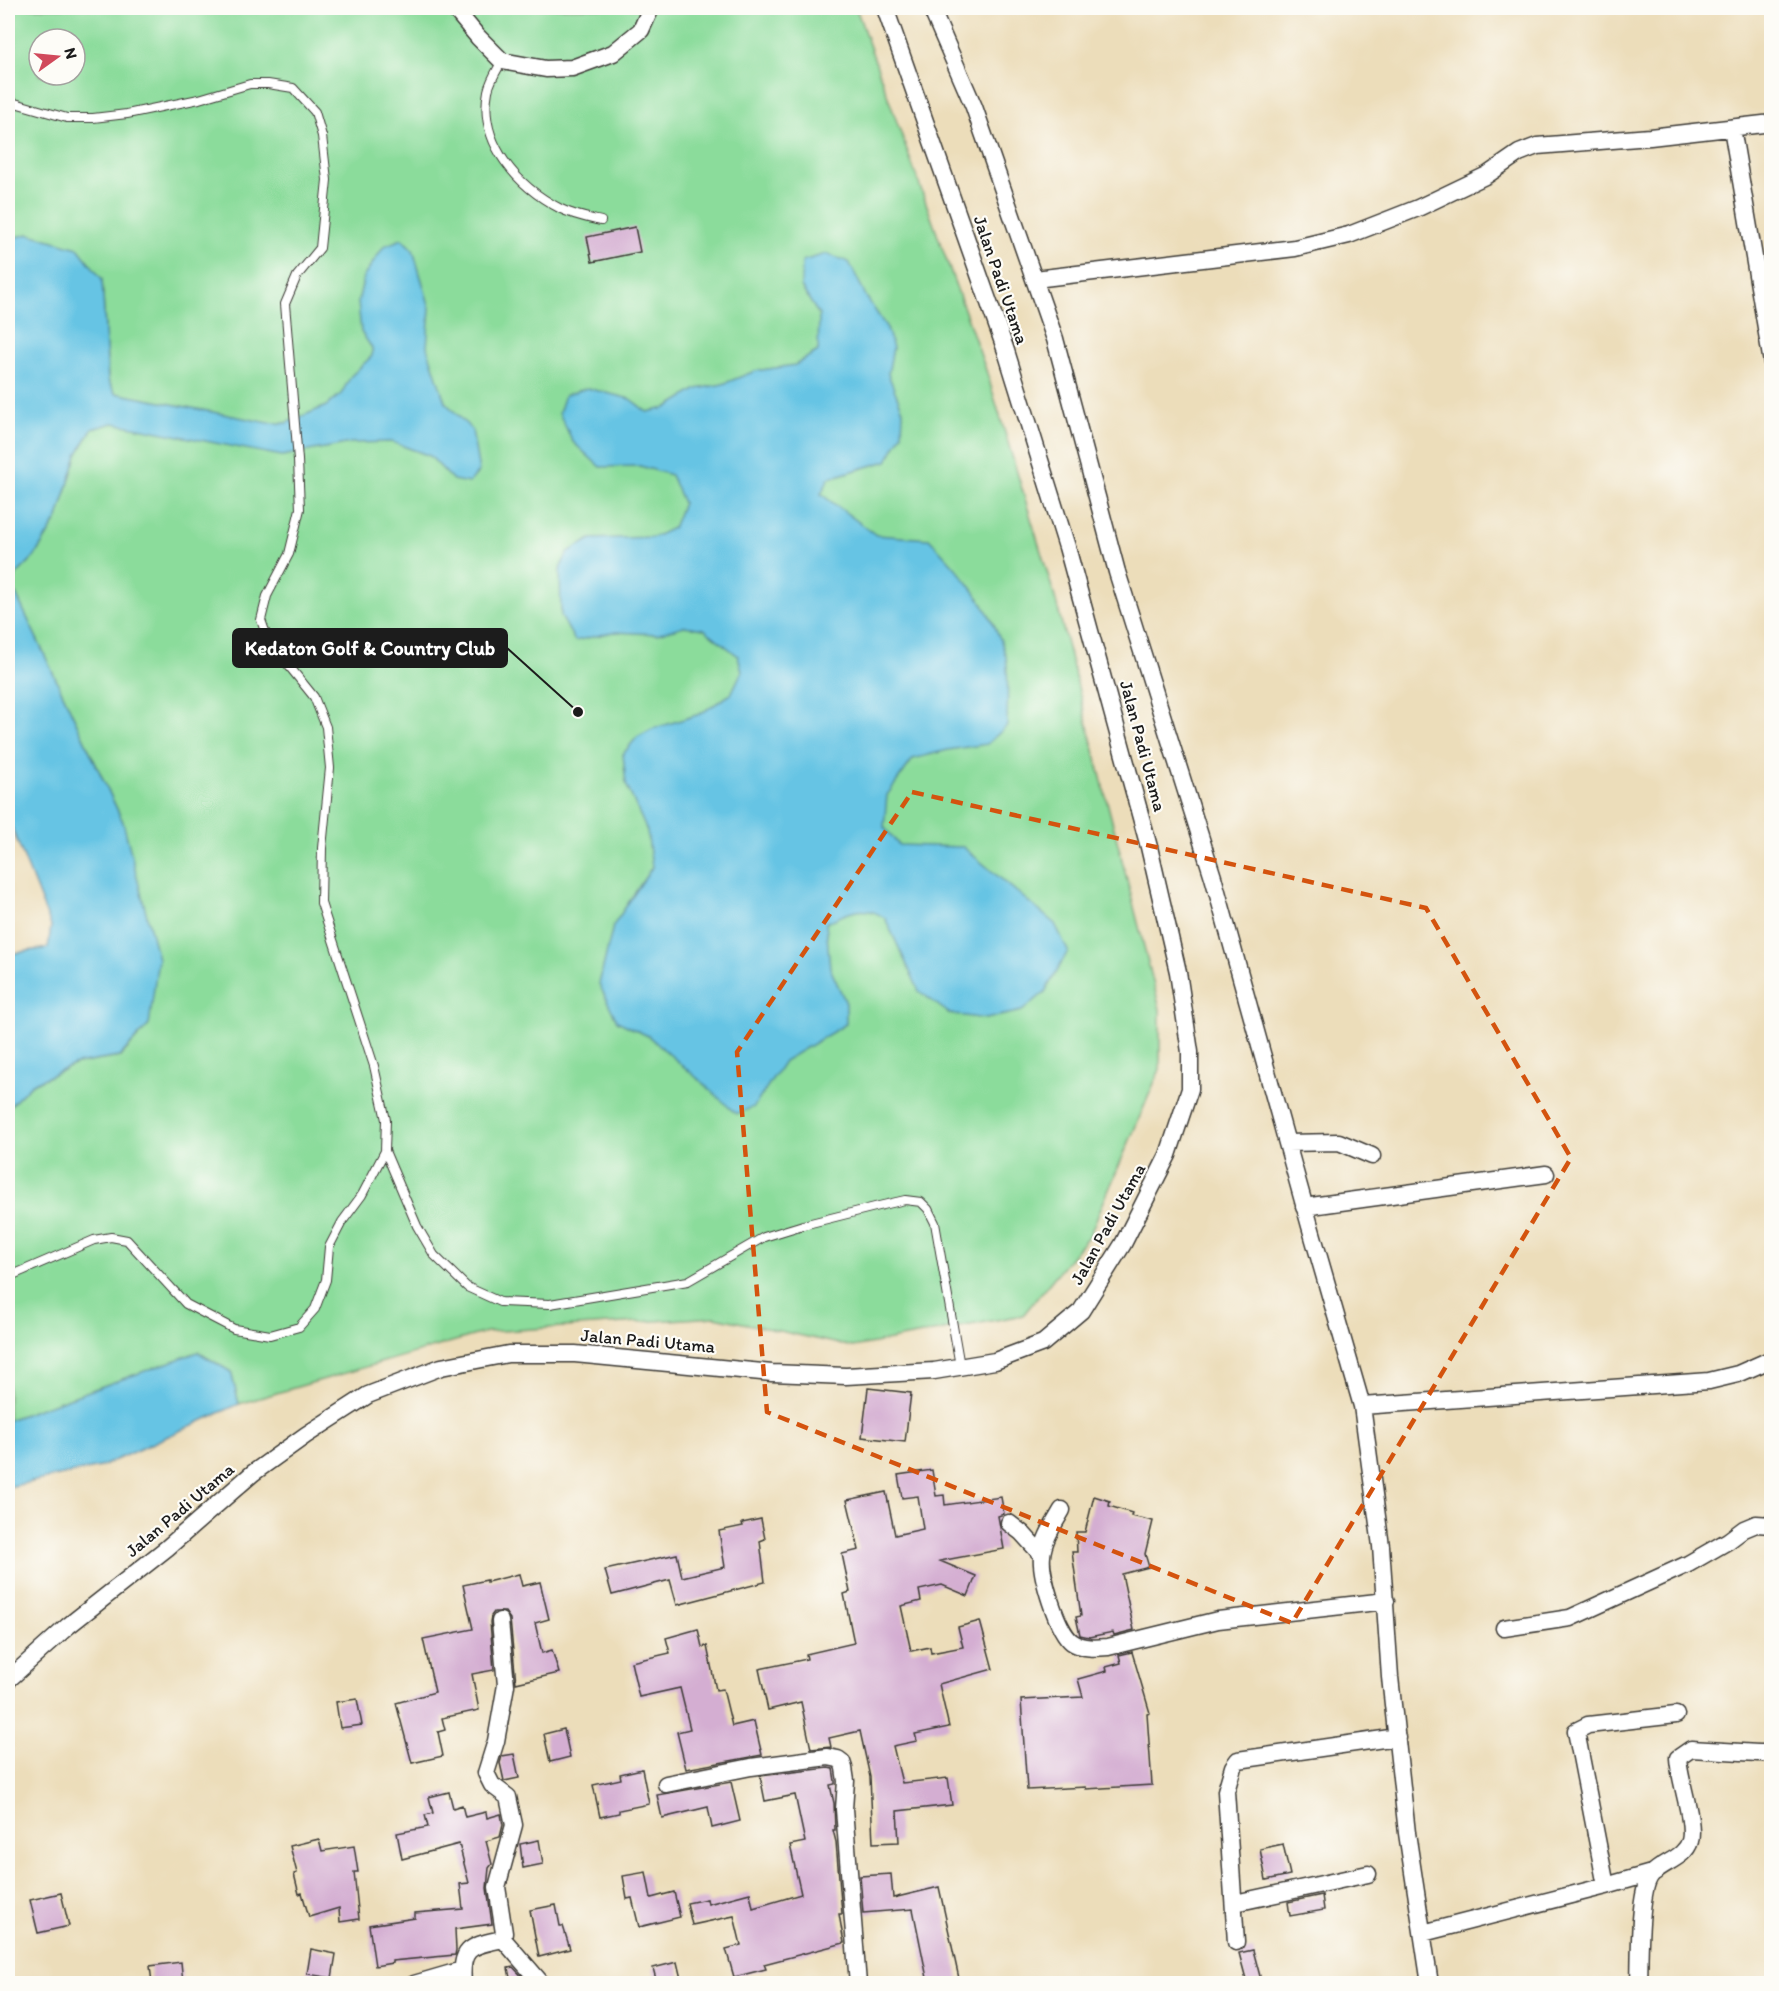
<svg xmlns="http://www.w3.org/2000/svg" width="1779" height="1991" viewBox="0 0 1779 1991" font-family="Itim,sans-serif">
  <style>
    .green { fill: #8bdc9b; stroke: #547c5c; stroke-width: 1.5; fill-rule: evenodd }
    .water { fill: #66c4e4; stroke: #417080; stroke-width: 1.5 }
    .building { fill: #d4aed2 }
    .lines { fill: none; stroke-linecap: round; stroke-linejoin: round }
    .lane-casing { stroke: #3b3934; stroke-width: 10 }
    .street-casing { stroke: #3b3934; stroke-width: 19 }
    .lane { stroke: #fff; stroke-width: 8 }
    .street { stroke: #fff; stroke-width: 16 }
    .marked { fill: none; stroke: #d4530e; stroke-width: 4.5; stroke-dasharray: 12 8; stroke-linejoin: round }
    .labels { text-anchor: middle; dominant-baseline: central; stroke-width: 4.5; stroke-linejoin: round; paint-order: stroke }
    .street-label { font-size: 18px; fill: #1c1c1c; stroke: #fdfcf7 }
    .leader { fill: none; stroke: #1c1c1c; stroke-width: 2 }
    .callout-dot { fill: #1c1c1c; stroke: #fdfcf7; stroke-width: 2 }
    .callout { fill: #1c1c1c; stroke: #1c1c1c; stroke-width: 2 }
    .callout-label { font-size: 20px; text-anchor: middle; font-weight: bold; fill: #fff }
  </style>
  <rect width="100%" height="100%" fill="#fdfcf7"/>
  <filter id="ink" filterUnits="userSpaceOnUse"><feTurbulence type="fractalNoise" baseFrequency=".0167" numOctaves="2"/><feDisplacementMap in="SourceGraphic" scale="12" xChannelSelector="R" yChannelSelector="G"/><feConvolveMatrix kernelMatrix="1 2 1 2 8 2 1 2 1" color-interpolation-filters="sRGB"/></filter>
  <filter id="wash" filterUnits="userSpaceOnUse"><feTurbulence type="fractalNoise" baseFrequency=".008" numOctaves="4" result="noise"/><feDisplacementMap in="SourceGraphic" scale="24" xChannelSelector="R" yChannelSelector="G"/><feGaussianBlur stdDeviation="1.35" result="paint"/><feColorMatrix in="noise" values="0 0 0 0 0 0 0 0 0 0 0 0 0 0 0 0 0 1.4 0 .05"/><feComposite in="paint" operator="in"/></filter>
  <g filter="url(#wash)">
    <rect width="100%" height="100%" fill="#ecddba"/>
    <path class="green" d="M8,8H856L986,370L1056,601L1160,1009V1069L1090,1234L1023,1315L853,1347L715,1317L486,1332L239,1404L231,1372L198,1352L8,1420V1108L32,1084L76,1064L120,1057L149,1025L123,822L14,590L16,575L34,557L58,518L77,455L92,429L113,423L115,393L108,380L102,279L29,234L8,239ZM39,39H75V75H39Z"/>
    <path class="water" d="M29,234L78,248L102,279L108,380L115,393L269,423H286L326,406L341,394L351,376L372,356V348L361,332L358,302L364,276L384,246L402,239L413,250L430,308L427,347L445,402L472,430L479,471L469,483L453,480L430,456L392,442L351,443L282,456L113,423L92,429L77,455L58,518L34,557L16,575L14,590L123,822L158,959L149,1025L119,1057L76,1064L32,1084L8,1108V954L48,948L51,926L8,818V239Z
      M826,254L849,262L867,298L887,328L893,348L888,374L903,411L902,434L887,461L829,478L821,494L876,535L929,539C962,573 994,610 1006,657C1009,673 1007,708 1007,726L987,744L948,750L913,759L887,795L884,827L899,845L963,847L1055,924L1068,951L1045,992L1022,1011L986,1019L950,1014L919,991L885,918C864,903 847,913 826,923L830,968L846,1003V1024L784,1061L754,1107L736,1114L704,1084L648,1036L617,1021L599,984L613,926L652,867L647,831L626,784L623,754L637,737L652,729L700,714L731,694L742,671L738,656L704,629L684,626L657,634L613,632L575,641L561,616L560,569L568,552L591,539L654,537L673,528L683,503L671,475L640,466L600,467L573,442L559,413L565,395L587,388L630,399L647,412L666,408L697,389L723,384L755,371L795,365L818,351L819,315L801,287L802,261Z
      M198,1352L231,1372L239,1404L100,1467L8,1487V1420Z"/>
    <g id="blocks">
      <path class="building" d="M635,227L640,252L592,262L587,237Z
        M868,1388L911,1393L905,1442L862,1437Z
        M932,1470L936,1496L944,1495L945,1505L1001,1497L1004,1514L998,1516L1004,1549L940,1561L976,1576L968,1596L942,1585L919,1590L921,1601L901,1606L911,1651L930,1647L931,1653L963,1647L958,1627L980,1621L993,1669L939,1684L949,1727L915,1734L917,1741L893,1746L902,1783L948,1778L952,1805L897,1811L899,1842L873,1843L870,1777L860,1731L829,1738L831,1747L811,1749L801,1702L768,1710L759,1669L807,1659L806,1654L854,1643L844,1594L850,1592L842,1554L859,1550L847,1500L886,1492L895,1535L923,1529L918,1496L902,1498L898,1475Z
        M1094,1496L1110,1501L1109,1506L1132,1513L1131,1516L1153,1521L1145,1554L1149,1567L1122,1574L1134,1630L1114,1635L1113,1632L1089,1637L1080,1635L1076,1617L1081,1616L1072,1552H1077L1076,1532H1085Z
        M761,1519L765,1539L760,1541L765,1582L677,1605L670,1580L612,1595L605,1570L677,1554L682,1577L725,1567L719,1531L743,1526L742,1523Z
        M519,1574L522,1586L540,1582L549,1619L535,1623L542,1653L552,1650L559,1673L516,1683L510,1619L505,1612H494L491,1616L490,1622L494,1670L472,1674L479,1710L442,1718L445,1730L438,1732L443,1756L412,1763L396,1703L435,1692L423,1639L473,1629L463,1585L487,1580V1582Z
        M698,1629L702,1647L707,1646L716,1690L723,1689L732,1726L754,1721L762,1755L686,1769L677,1732L690,1729L680,1688L639,1697L631,1662L670,1653L666,1638Z
        M1132,1652L1150,1713L1147,1714L1152,1785L1086,1789V1787L1027,1790L1021,1700L1083,1697L1078,1679L1107,1671L1106,1667L1121,1663L1119,1655Z
        M357,1699L362,1725L340,1728L336,1702Z
        M564,1729L570,1757L550,1762L544,1734Z
        M514,1754L519,1778L504,1781L500,1763L502,1756Z
        M828,1768L833,1769L835,1781V1784L830,1785L834,1803L835,1830H833L836,1842L842,1914H839L844,1943L764,1964L766,1969L734,1977L726,1949L741,1945L734,1916L692,1925L687,1903L707,1899L708,1904L750,1893L753,1908L801,1894L790,1845L805,1842L795,1795L765,1801L760,1776Z
        M642,1769L649,1804L619,1810V1813L600,1817L593,1785L621,1779L620,1774Z
        M731,1782L740,1821L712,1828L708,1807L662,1818L657,1795Z
        M449,1792L453,1808L462,1805L465,1817L486,1812L487,1818L501,1814L503,1825L500,1837L486,1841L492,1864L489,1868L487,1888L492,1924L455,1929L456,1950L455,1955L392,1961V1963L375,1966L369,1925L415,1918V1913L463,1909L460,1884L469,1883L459,1844L402,1859L397,1833L428,1827L425,1815L433,1813L429,1797Z
        M319,1839L322,1851L354,1846L358,1872H354L359,1919L340,1922L339,1908L309,1917L302,1893L299,1894L294,1874L297,1873L290,1846Z
        M539,1840L543,1864L523,1868L520,1844Z
        M1283,1844L1290,1875L1266,1880L1260,1849Z
        M646,1872L651,1898L674,1892L680,1917L639,1927L632,1898L627,1899L623,1876Z
        M891,1874L893,1898L939,1887L960,1983H928L913,1909L863,1913L860,1876Z
        M61,1893L69,1926L38,1933L30,1900Z
        M1322,1895L1324,1910L1290,1916L1288,1902Z
        M556,1905L560,1926H563L570,1949L539,1957L530,1910Z
        M311,1949L336,1954L332,1978L307,1974Z
        M1253,1950L1261,1980L1247,1983L1239,1953Z
        M181,1962L183,1983H152L150,1966Z
        M677,1962L682,1983H657L653,1968Z
        M513,1967L528,1983H511L508,1968Z"/>
    </g>
  </g>
  <g filter="url(#ink)">
    <use href="#blocks" fill-opacity="0" stroke="#3b3934" stroke-width="1.5"/>
    <g class="lines">
      <defs>
        <path id="lane" d="M502,61C497,70 490,81 488,91C478,143 518,187 561,209C573,215 588,218 601,221
          M8,101L67,118H93L127,114L199,99L250,84H268L293,88L315,112L322,136L327,180L320,248L297,276L285,304L298,460L300,509L289,554L267,596L261,620L268,640L314,697L326,727L330,768L322,848L321,903L374,1066L386,1120L385,1151L417,1226L434,1255L467,1287L500,1302L550,1304L688,1281L764,1237L803,1225L879,1206L905,1200L921,1202L928,1209L935,1223L960,1366
          M8,1277L94,1240L111,1237L127,1240L186,1304L234,1329L270,1335L299,1327L315,1309L326,1280L329,1247L342,1222L362,1195L385,1151"/>
        <path id="street" d="M454,8L478,37L502,61L546,69L572,68L613,53L641,30L651,8
          M931,8L974,107L1055,339L1117,572L1213,877L1310,1226L1362,1406L1381,1546L1390,1677L1407,1833L1430,1984
          M1732,128L1772,363
          M1035,279L1295,248L1349,235L1418,208L1487,175L1519,153L1537,146L1650,137L1772,123
          M1287,1143L1339,1142L1372,1156
          M1304,1207L1546,1174
          M1362,1406L1709,1381L1738,1374L1772,1359
          M1062,1510C1054,1524 1043,1540 1042,1556C1040,1574 1057,1631 1072,1642C1082,1649 1096,1648 1108,1647L1218,1620L1386,1601
          M1009,1523L1022,1533L1042,1555
          M1504,1628L1570,1618L1688,1564L1728,1541L1744,1529L1756,1524L1772,1525
          M8,1680L68,1626L167,1548L253,1473L306,1435L368,1395L441,1367L508,1354H575L772,1373L846,1376L934,1371L995,1361L1043,1343L1081,1311L1123,1244L1168,1155L1190,1089V1052L1178,972L1149,847L1067,547L1006,351L885,8
          M666,1784L751,1767L828,1757L838,1759L842,1762L844,1768L846,1781L844,1809L858,1984
          M1606,1886L1655,1872
          M1235,1903L1368,1874
          M1423,1933L1606,1886L1576,1731L1588,1725L1676,1715
          M503,1939L542,1984
          M1236,1942L1226,1791L1233,1767L1238,1760L1397,1737
          M414,1984L462,1970
          M463,1984C460,1946 471,1946 503,1939L504,1933L497,1887L514,1825L508,1797L492,1785L486,1773L496,1741L506,1685L500,1621
          M1639,1984C1640,1961 1638,1888 1652,1874C1663,1862 1685,1858 1690,1841C1695,1821 1679,1780 1678,1758L1691,1749L1758,1753H1766L1772,1749"/>
      </defs>
      <use href="#lane" class="lane-casing"/>
      <use href="#street" class="street-casing"/>
      <use href="#lane" class="lane"/>
      <use href="#street" class="street"/>
    </g>
  </g>
  <path class="marked" d="M912,792L1426,908L1571,1158L1292,1623L767,1412L737,1052Z"/>
  <g class="labels">
    <g class="street-label">
      <text transform="translate(1001 280) rotate(71)">Jalan Padi Utama</text>
      <text transform="translate(1143 746) rotate(75)">Jalan Padi Utama</text>
      <text transform="translate(1108 1224) rotate(-61)">Jalan Padi Utama</text>
      <text transform="translate(648 1341) rotate(5)">Jalan Padi Utama</text>
      <text transform="translate(180 1510) rotate(-40)">Jalan Padi Utama</text>
    </g>
  </g>
  <path class="leader" d="M578 712L507 648"/>
  <circle class="callout-dot" cx="578" cy="712" r="6"/>
  <rect class="callout" x="233" y="629" width="274" height="38" rx="6"/>
  <g class="callout-label">
    <text x="370" y="655">Kedaton Golf &amp; Country Club</text>
  </g>
  <rect width="1779" height="1991" fill="none" stroke="#fdfcf7" stroke-width="30"/>
  <g transform="translate(57 57) rotate(75)"><circle r="28" fill="#fdfcf7" stroke="#a3a29f" stroke-width="1.5"/>
  <path d="M0-4.5L10 22L0 15L-10 22Z" fill="#d1495b"/>
  <text y="-9" font-size="16" font-weight="bold" text-anchor="middle" fill="#1c1c1c">N</text>
  </g>
</svg>
